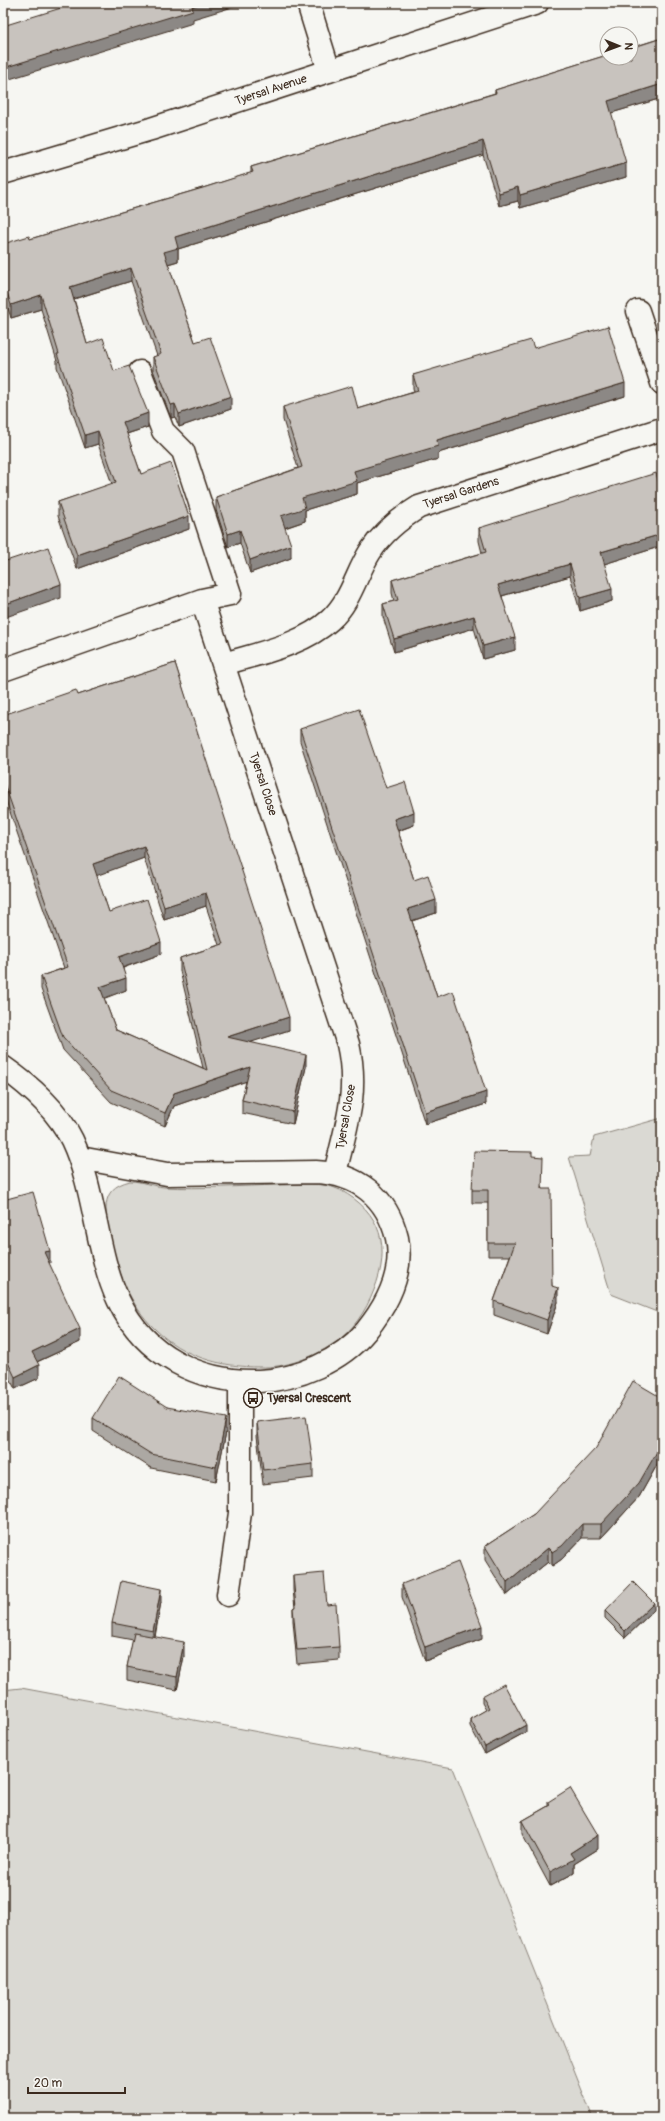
<svg xmlns="http://www.w3.org/2000/svg" width="665" height="2121" viewBox="0 0 665 2121" font-family="Pangolin,sans-serif">
  <style>
    .green { fill: #dad9d3; stroke: #8a8278 }
    .lines { fill: none; stroke-linecap: round; stroke-linejoin: round }
    .minor-casing { stroke: #3b2a1e; stroke-width: 25 }
    .minor { stroke: #f6f6f2; stroke-width: 22 }
    .wall { fill: #aca8a3; stroke: #3b2a1e; fill-rule: evenodd }
    .shaded-wall { fill: #8c8885; stroke: #3b2a1e }
    .building { fill: #c8c3be; stroke: #3b2a1e; fill-rule: evenodd }
    .labels { text-anchor: middle; dominant-baseline: central; stroke-width: 3; stroke-linejoin: round; paint-order: stroke }
    .street-label { font-size: 12px; fill: #3b2a1e; stroke: #f6f6f2 }
    .poi-label { font-size: 12px; font-weight: bold; fill: #3b2a1e; stroke: #f6f6f2; text-anchor: start }
  </style>
  <rect width="100%" height="100%" fill="#f6f6f2"/>
  <filter id="ink" filterUnits="userSpaceOnUse"><feTurbulence type="fractalNoise" baseFrequency=".025" numOctaves="2"/><feDisplacementMap in="SourceGraphic" scale="8" xChannelSelector="R" yChannelSelector="G"/><feConvolveMatrix kernelMatrix="1 2 1 2 8 2 1 2 1" color-interpolation-filters="sRGB"/></filter>
  <g filter="url(#ink)">
    <path class="green" d="M662,1118V1314L611,1294L569,1157L590,1156L594,1137Z
      M130,1181C141,1181 152,1186 164,1187C202,1189 241,1186 279,1185C298,1185 322,1181 340,1190C382,1212 391,1248 374,1290C366,1311 352,1332 333,1344C312,1358 285,1368 260,1367C221,1367 183,1357 155,1329C129,1304 119,1274 111,1240C106,1215 97,1189 130,1181Z
      M21,1688L453,1768L593,2118H3V1690Z"/>
    <g class="lines">
      <defs>
        <path id="minor" d="M308,3L329,71
          M3,173L151,129L537,3
          M638,311L662,383
          M140,372L163,431L183,451L230,594L202,600
          M224,664C259,653 303,645 330,620C351,601 356,574 370,552C383,532 399,519 419,507L662,429
          M3,670L202,600L348,1044C359,1093 346,1126 335,1173
          M3,1067C30,1086 57,1109 72,1140C108,1217 89,1314 176,1362C203,1377 229,1382 259,1381C297,1380 341,1361 366,1331C387,1305 404,1272 397,1238C387,1197 358,1174 316,1172L167,1174L80,1158
          M228,1595L240,1513V1382"/>
      </defs>
      <use href="#minor" class="minor-casing"/>
      <use href="#minor" class="minor"/>
    </g>
    <path class="wall" d="M662,38V98L611,113L626,177L520,208L518,201L499,206L483,155L178,249V261L168,264L195,342L231,409L179,427L175,417L171,418L153,370V357L157,356L131,281L74,299L87,344L114,371L148,427L127,434L141,474L189,529L77,569L58,516V502L112,484L98,444L85,448L57,367V361L41,309L11,318L7,305L3,244L30,239L206,187L251,173V167L495,93V90Z
      M534,348L625,396L438,453V459L357,483V494L305,510V521L285,528L291,558L250,573L240,543L228,547L216,510V497L298,468L283,420V407L358,409L414,392L413,388V375Z
      M662,494V546L604,564L612,601L580,611L570,576L502,596L515,650L483,659L474,628L394,652L383,617V604L394,601L392,593V580L482,553L479,541V528Z
      M175,663L289,1030L250,1042L306,1067L293,1124L242,1113V1100L246,1081L174,1106L165,1126L111,1102L63,1050L41,989V976L64,968L3,792V715L78,695ZM144,858L164,920L206,906L219,945L180,958V971L203,1068L116,1030L104,998L126,990L123,968L161,954L109,912L96,875Z
      M300,729L386,788L414,825L398,831L414,880L436,913L412,921L437,997L486,1104L425,1124L300,741Z
      M532,1156L543,1189L552,1286L558,1302L547,1334L494,1315V1301L510,1256H488V1203H472V1190Z
      M3,1200L50,1263L49,1264L80,1342L37,1362L39,1378L15,1389L3,1365Z
      M662,1398V1456L639,1497L601,1538H582L562,1559L552,1566L548,1562L507,1595L485,1560V1546L534,1514Z
      M167,1407L226,1432L216,1481L151,1468L93,1431V1418Z
      M257,1422L313,1464V1478L263,1484L257,1436Z
      M293,1576L327,1605L339,1647V1660L297,1664L293,1621V1608H295L293,1590Z
      M402,1584L482,1639L425,1661L402,1597Z
      M161,1602L155,1637L184,1656L177,1690L127,1680V1667L133,1640L112,1636V1623Z
      M654,1610L625,1638L605,1618V1611Z
      M482,1696L526,1732L485,1754L470,1726V1719L486,1710L482,1703Z
      M548,1802L598,1849L574,1864V1873L550,1886L522,1834V1821L548,1806Z"/>
    <path class="shaded-wall" d="M203,3H246L193,19V23L3,81V68Z
      M662,84V98L608,114V101Z
      M483,141V155L178,249V261L164,265V252L175,237Z
      M626,163V177L520,208V195Z
      M518,187V201L499,206V193Z
      M131,268V281L70,300V287Z
      M7,292V305L3,307V293Z
      M41,295V309L11,318V305Z
      M625,383V396L438,453V459L357,483V494L305,510V521L281,529V516L302,498L354,471L437,440Z
      M231,396V409L179,427V414Z
      M175,404V417L171,418V405Z
      M148,413V427L123,435V422Z
      M98,431V444L85,448V435Z
      M189,516V529L77,569V555Z
      M240,530V543L228,547V534Z
      M662,534V546L601,565V552Z
      M291,545V558L250,573V560Z
      M570,564V576L498,597V585Z
      M61,584V598L3,618V605Z
      M612,589V601L580,611V598Z
      M474,616V628L394,652V639Z
      M515,637V650L483,659V646Z
      M414,812V825L394,832V819Z
      M144,846V858L93,877V864Z
      M206,893V906L164,920V907Z
      M436,900V913L408,922V909Z
      M161,942V954L119,969V957Z
      M126,978V990L100,1000V987Z
      M289,1017V1030L227,1050V1037Z
      M306,1055V1067L293,1124V1112Z
      M250,1067V1080L174,1106L165,1126V1113L174,1093Z
      M486,1092V1104L425,1124V1112Z
      M50,1251V1263L44,1265V1252Z
      M558,1288V1302L547,1334V1320Z
      M80,1329V1342L32,1364V1352Z
      M39,1365V1378L15,1389V1377Z
      M226,1418V1432L216,1481V1467Z
      M662,1443V1456L639,1497L601,1538V1524Z
      M582,1524V1538L562,1559L552,1566V1552Z
      M548,1548V1562L507,1595V1582Z
      M161,1589V1602L153,1644V1631Z
      M654,1603V1610L625,1638V1631Z
      M482,1626V1639L425,1661V1647Z
      M184,1642V1656L177,1690V1677Z
      M526,1725V1732L485,1754V1747Z
      M598,1835V1849L574,1864V1873L550,1886V1872L570,1853Z"/>
    <path class="building" d="M77,3H203L192,6L193,10L3,68V26Z
      M662,38V84L608,101L626,163L520,195L518,187L499,193L483,141L175,237L178,248L164,252L195,342L210,337L231,396L179,414L175,404L171,405L153,357L161,354L131,268L70,287L87,344L103,338L114,371L129,366L148,413L123,422L141,474L171,463L189,516L77,555L58,502L116,482L98,431L85,435L57,354H59L41,295L11,305L7,292L3,293V244L29,236L30,239L206,187L253,172L251,167L496,93L495,90L607,55V58H631V48Z
      M608,326L625,383L437,440L438,446L354,471L357,481L302,498L305,508L281,516L291,545L250,560L240,530L228,534L216,497L302,467L283,407L352,386L358,409L418,391L413,375L531,340L534,348Z
      M656,473L662,494V534L601,552L612,589L580,598L570,564L498,585L515,637L483,646L474,616L394,639L383,604L398,600L392,580L486,552L479,528Z
      M48,547L61,584L3,605V562Z
      M175,663L289,1017L227,1037L306,1055L293,1112L242,1100L250,1067L174,1093L165,1113L111,1090L63,1037L41,976L68,967L3,780V715L76,690L78,695ZM144,846L164,907L206,893L223,944L180,958L207,1070L116,1030L100,987L126,978L119,957L161,942L147,899L109,912L93,864Z
      M359,709L386,788L405,782L414,812L394,819L414,880L428,875L436,900L408,909L437,997L453,991L486,1092L425,1112L300,729Z
      M474,1151L532,1152V1156L543,1157L542,1189H551L552,1286L558,1288L547,1320L494,1301L515,1243H488V1190H472Z
      M33,1192L50,1251L44,1252L80,1329L32,1352L39,1365L15,1377L3,1352V1232H4L3,1229V1200Z
      M119,1376L167,1407L226,1418L216,1467L151,1454L93,1418Z
      M633,1381L662,1398V1443L639,1483L601,1524H582L562,1546L552,1552L548,1548L507,1582L485,1546L534,1514L596,1448Z
      M306,1416L313,1464L263,1470L257,1422Z
      M458,1562L482,1626L425,1647L402,1584Z
      M324,1573L327,1605L336,1604L339,1647L297,1650L293,1608L296,1607L293,1576Z
      M121,1581L161,1589L153,1631L112,1623Z
      M633,1582L654,1603L625,1631L605,1611Z
      M134,1633L184,1642L177,1677L127,1667Z
      M504,1684L526,1725L485,1747L470,1719L489,1708L482,1696Z
      M570,1788L598,1835L570,1853L574,1859L550,1872L522,1821L550,1805L548,1802Z"/>
  </g>
  <defs>
    <symbol id="bus-ring" viewBox="-11 -11 22 22"><circle r="9.5" fill="#f6f6f2" stroke="#3b2a1e" stroke-width="1.5"/><path d="M-5-6H5V4H4V6H2V4H-2V6H-4V4H-5ZM-3.5-4V0h7V-4ZM-3.5 1.2v1.5H-2V1.2ZM2 1.2v1.5H3.5V1.2Z" fill="#3b2a1e"/></symbol>
  </defs>
  <g fill-rule="evenodd">
    <use href="#bus-ring" x="242" y="1387" width="22" height="22"/>
  </g>
  <g class="labels">
    <g class="street-label">
      <text transform="translate(271 90) rotate(-18)">Tyersal Avenue</text>
      <text transform="translate(461 493) rotate(-18)">Tyersal Gardens</text>
      <text transform="translate(263 784) rotate(72)">Tyersal Close</text>
      <text transform="translate(346 1117) rotate(-80)">Tyersal Close</text>
    </g>
    <g class="poi-label">
      <text x="267" y="1398">Tyersal Crescent</text>
    </g>
  </g>
  <rect width="665" height="2121" fill="none" stroke="#f6f6f2" stroke-width="16"/>
  <rect x="8" y="8" width="649" height="2105" fill="none" stroke="#3b2a1e" stroke-width="1.5" filter="url(#ink)"/>
  <g transform="translate(619 46) rotate(91)"><circle r="19" fill="#f6f6f2" stroke="#aba49d"/>
  <path d="M0-3L7 15L0 10L-7 15Z" fill="#3b2a1e"/>
  <text y="-6" font-size="11" font-weight="bold" text-anchor="middle" fill="#3b2a1e">N</text>
  </g>
  <path d="M28 2087v6h97v-6" fill="none" stroke="#3b2a1e" stroke-width="2"/>
  <text x="34" y="2087" font-size="12" fill="#3b2a1e" stroke="#f6f6f2" stroke-width="3" paint-order="stroke">20 m</text>
</svg>
